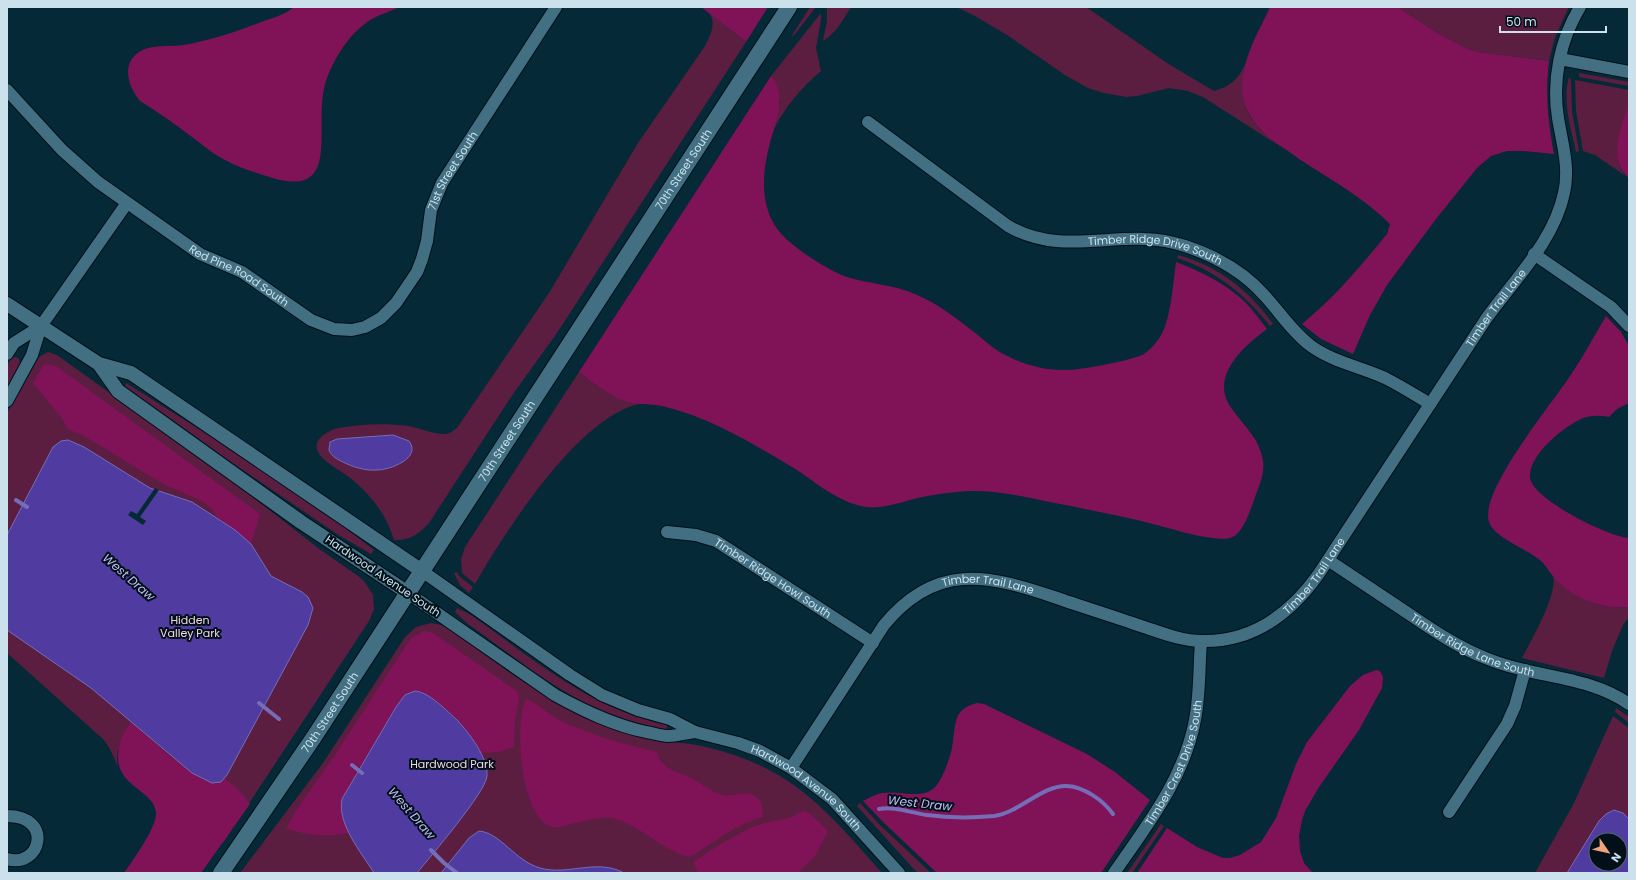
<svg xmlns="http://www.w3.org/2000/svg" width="1636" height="880" viewBox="0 0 1636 880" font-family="Poppins,sans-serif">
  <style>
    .green { fill: #5b1e41 }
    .forest { fill: #801258 }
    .water { fill: #503ba0; stroke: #756db7; fill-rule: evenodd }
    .pier { fill: #052936 }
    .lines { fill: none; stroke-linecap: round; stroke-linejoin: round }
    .stream { stroke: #756db7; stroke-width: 4 }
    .minor-casing { stroke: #001019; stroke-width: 14 }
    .tertiary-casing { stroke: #001019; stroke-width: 16 }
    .secondary-casing { stroke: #001019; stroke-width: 18 }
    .minor { stroke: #426f82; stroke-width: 12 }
    .tertiary { stroke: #426f82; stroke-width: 14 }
    .secondary { stroke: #426f82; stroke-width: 16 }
    .labels { text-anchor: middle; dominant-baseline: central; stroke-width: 4; stroke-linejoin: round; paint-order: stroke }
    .street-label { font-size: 11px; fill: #cbe2ed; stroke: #011018 }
    .park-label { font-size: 11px; fill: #f3d6e4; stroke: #011018 }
    .water-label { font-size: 12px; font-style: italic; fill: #c0bcf2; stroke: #011018 }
  </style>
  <rect width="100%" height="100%" fill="#052936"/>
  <path class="green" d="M810,7H816L795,34L791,37Z
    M827,7H851C843,20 836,33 823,41L827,21Z
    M956,7H1086L1170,65L1214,91C1229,87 1239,79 1245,64C1237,103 1247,121 1278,145L1203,97L1188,91L1169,88L1137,96L1126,97L1104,93L1088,88L1065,75L1007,35L975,16Z
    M1398,7H1569L1555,37L1549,61L1480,52L1468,49L1436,32Z
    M709,13L746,42L557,333L513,394L429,523C419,534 409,541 394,540C386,513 369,492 346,475C338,469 326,463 320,455C309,441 327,431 338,428C361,424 385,423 408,426C420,428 432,434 444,434C449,434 453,431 457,428L549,293L638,143L705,46C710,36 717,23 709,13Z
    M821,13V20L816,48L821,71C801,88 786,106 774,129L780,101L771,76Z
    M1579,73L1629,82V86L1579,77Z
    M1569,77L1571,80L1572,112L1579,151L1576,152C1571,128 1562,101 1569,77Z
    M1575,80L1629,90C1629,95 1630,101 1629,106C1624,127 1608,160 1627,177L1595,155L1583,151L1576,111Z
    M1178,255C1218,266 1249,290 1273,324L1270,326C1245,294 1216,271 1177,258Z
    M48,352L57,355L231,480L318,548L358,576L364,581L373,595L374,609L369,621L223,843L118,750L117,760L118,767L110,749L104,740L7,653V413L39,357Z
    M16,357L19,359L20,364L7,389V366L11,358Z
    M579,372C597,387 617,400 639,404C578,417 505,532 475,584L462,573L461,559L465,547Z
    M126,383C210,436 296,489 374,550L371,554L337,534L234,464L125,386Z
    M457,572L459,576L473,587L469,593L460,585L454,573Z
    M1553,576C1570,597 1602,610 1629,607V617L1623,625L1612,651L1604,678L1522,658C1531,641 1558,594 1553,576Z
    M457,608L471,615C533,659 591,709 667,725V729C591,722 528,666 468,624L455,612Z
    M431,623L441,625L451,630C497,663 543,700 596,722C617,731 643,737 666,741C680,743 696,744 710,748C793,768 829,813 882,873H240L323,763L405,637L416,627Z
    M1616,708L1629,717V723L1615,712Z
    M1613,716L1629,728V819C1621,811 1611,809 1603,817L1567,873H1535L1574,803Z
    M860,803L880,825L931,873H918L911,866L857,806Z
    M1161,824L1164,826L1132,873H1127Z"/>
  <path class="forest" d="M294,7H400C391,11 381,14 372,19C350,32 334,58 326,81C319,103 323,128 321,150C318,190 291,184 263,175C251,171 238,167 227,161C214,155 203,145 192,137C175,124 158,112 140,101C128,87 121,64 139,52C151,44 170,47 184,45C210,40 236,32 261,22C273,18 284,15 294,7Z
    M701,7H768L746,42Z
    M1270,7H1398L1436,32L1468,49L1480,52L1549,61C1545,94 1548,121 1554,154L1524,151H1507L1491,156L1477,168L1436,219L1387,285L1370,315L1353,354L1321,339L1302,324C1335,297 1360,267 1387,234L1390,224C1364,198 1330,179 1299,159C1289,151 1277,145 1267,136C1253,123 1241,106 1242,86C1243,57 1258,33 1270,7Z
    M771,76C789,96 774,125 769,147C762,174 760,206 778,230C790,246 831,273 850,278C872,284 894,285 915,294C937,303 956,318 974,332C982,338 990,346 998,351C1017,362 1039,370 1062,370C1076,371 1131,361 1144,354C1150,350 1156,343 1160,337C1171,320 1173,283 1176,262C1202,272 1225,283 1245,302C1253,310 1260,320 1267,329C1244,346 1208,377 1232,409C1244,426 1260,439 1263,461C1265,473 1259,486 1255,497C1251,509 1245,527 1236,535C1230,540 1220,539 1213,538C1193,536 1173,529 1153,524C1126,517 1098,512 1071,506C1037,500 1003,490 968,491C953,492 937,494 922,497C900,502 879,512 857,505C834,499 813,480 792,467C760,448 727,428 692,415C680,411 668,407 656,405C648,404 640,405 632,403C613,398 595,385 579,372Z
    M1629,104V178C1607,160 1621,126 1629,104Z
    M1606,316L1621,332L1629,346V403L1617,409L1609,417C1599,415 1588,415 1579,420C1561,429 1528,456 1530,478C1533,499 1608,537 1629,538V607C1604,610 1575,599 1557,581C1551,575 1548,568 1542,562C1530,550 1494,538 1489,522C1479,491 1552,404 1570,376C1583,357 1594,336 1606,316Z
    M44,364L56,366L260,514L251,544L217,517L213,510L202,501L163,484L86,437L68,429L61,417L33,383Z
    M424,631L433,633L517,691L519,698L515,721L514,747L498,752L481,753C470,731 443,701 419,691L405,695L396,707L356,773L342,814L349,833C327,837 306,836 286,828L297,809L333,758L407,644L412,638Z
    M1376,670L1380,671L1383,677L1382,688L1359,730L1319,787L1305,811L1302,820L1299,836L1300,851L1304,863L1313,873H1137L1167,828L1197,847L1223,858H1230L1240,855L1261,842L1276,818L1296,764L1307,742L1350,686L1363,675Z
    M526,699C539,704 550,716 563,722C593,736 626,745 657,752C658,759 662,763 667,767C673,772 680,773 687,776C699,781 710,792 723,795C732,797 745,791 753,795C762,799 763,808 763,817C745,822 728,832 713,842C705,847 698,853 689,857C662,850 642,827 616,819C601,815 583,821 568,825C563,826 558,828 553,827C521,822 513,722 526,699Z
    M977,703L984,704L1087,754L1115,772L1150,800L1101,873H937L883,822L863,801C870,797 876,794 883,793C900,790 923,801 936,786C944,776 952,753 953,741C956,721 954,709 977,703Z
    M131,722C148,736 194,781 214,783C218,784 221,782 224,778L237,788L250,804L201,873H124C133,860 156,828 156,814C156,789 111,787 119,749C120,740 125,729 131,722Z
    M803,811L809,813L828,831L815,856L798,873H698L693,862L724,842L750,828L764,823L789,818Z"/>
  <path class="water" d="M393,435L409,441C422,458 390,470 377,470C365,471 353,467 343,462C337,459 332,457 329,450L330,442L337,439Z
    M68,440L84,447L150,488L192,502L235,530L251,544L271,576L302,592L308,597L313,608L308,625L227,775L221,782L212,783L192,773L91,688L7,630V535L53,447L61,441Z
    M415,691C429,692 447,711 457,720C469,733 488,757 487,776C486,792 430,857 417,873H374C361,852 337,824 342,799L396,707L405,695Z
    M1614,810L1623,813L1629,819V873H1567L1599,821L1606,814ZM1596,840H1620V864H1596Z
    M479,831C501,833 515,861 540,868C568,876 597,858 624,873H441L469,838Z"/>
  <path class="pier" d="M155,488L159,490L140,517L146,521L143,525L128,515L131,511L137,514Z"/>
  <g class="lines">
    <path class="stream" d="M16,500L27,507
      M259,703L279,719
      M352,765L362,773
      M879,809C895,806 911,813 927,815C949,818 972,818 994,816C1019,813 1042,785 1067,786C1084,787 1103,800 1113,814
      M431,850L444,863L457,873"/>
    <defs>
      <g id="minor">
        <path d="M1560,59L1629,72"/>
        <path id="s1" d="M7,90L62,150L98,182L200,254L242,272L311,320L334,329L352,330L365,327L381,318L396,303L417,272L422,259L427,241L431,210L442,183L556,7"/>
        <path id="s2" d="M868,122L1008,226C1067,260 1124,225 1185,246C1215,256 1243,271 1264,295C1280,312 1291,331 1311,346C1333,362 1361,367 1385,378C1401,386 1415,395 1430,404"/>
        <path d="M1534,254L1611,307L1629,326"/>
        <path d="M7,354L14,343L41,326"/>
        <path d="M7,401L32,355L41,326L127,203"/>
        <path id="s3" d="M667,532L696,535L716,541L873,643"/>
        <path id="s4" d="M1328,560C1355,578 1382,596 1409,614C1434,631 1459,648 1488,659C1533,678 1588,675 1629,704"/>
        <path id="s5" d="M422,571L570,675L602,695L638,710L670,719L695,732L738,743L760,751L791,768L832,799L899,873"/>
        <path d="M408,593L555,695C584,711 613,725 646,732C653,733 661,736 668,736C676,736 686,733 695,732"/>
        <path id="s6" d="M791,768L884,625C935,563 986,574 1054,597C1083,607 1112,616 1141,626C1160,632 1181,641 1202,641C1253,642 1290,614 1318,575L1486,319C1514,280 1554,241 1564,193C1570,168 1562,143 1558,118C1552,80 1560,40 1580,7"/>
        <path d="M1449,812L1507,724L1515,706L1525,670"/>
        <path d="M7,816C54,816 41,869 7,859"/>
        <path id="s7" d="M1114,873C1147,825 1184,779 1195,720C1200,695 1199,667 1201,641"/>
      </g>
      <path id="tertiary" d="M7,304L99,364L131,373L422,571
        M99,364L118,391L301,522L408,593"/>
      <g id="secondary">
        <path id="s8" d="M221,873L314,737L789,7"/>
      </g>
    </defs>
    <use href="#minor" class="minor-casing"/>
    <use href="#tertiary" class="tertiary-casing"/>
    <use href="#secondary" class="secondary-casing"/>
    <use href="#minor" class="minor"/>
    <use href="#tertiary" class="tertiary"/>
    <use href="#secondary" class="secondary"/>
  </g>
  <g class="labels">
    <g class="street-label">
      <text stroke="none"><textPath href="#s8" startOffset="842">70th Street South</textPath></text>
      <text stroke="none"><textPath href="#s1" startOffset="626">71st Street South</textPath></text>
      <text stroke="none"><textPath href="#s2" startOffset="326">Timber Ridge Drive South</textPath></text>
      <text stroke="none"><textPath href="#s1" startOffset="299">Red Pine Road South</textPath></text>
      <text stroke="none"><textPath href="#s6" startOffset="973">Timber Trail Lane</textPath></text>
      <text stroke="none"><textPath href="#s8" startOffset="518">70th Street South</textPath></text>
      <text stroke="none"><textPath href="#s6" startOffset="649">Timber Trail Lane</textPath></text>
      <text transform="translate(383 576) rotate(34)">Hardwood Avenue South</text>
      <text stroke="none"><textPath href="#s3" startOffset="118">Timber Ridge Howl South</textPath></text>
      <text stroke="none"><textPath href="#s6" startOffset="290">Timber Trail Lane</textPath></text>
      <text stroke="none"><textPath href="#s4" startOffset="169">Timber Ridge Lane South</textPath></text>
      <text stroke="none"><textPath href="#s8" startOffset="194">70th Street South</textPath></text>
      <text stroke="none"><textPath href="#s7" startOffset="127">Timber Crest Drive South</textPath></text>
      <text stroke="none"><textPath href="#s5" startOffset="446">Hardwood Avenue South</textPath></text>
    </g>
    <g class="park-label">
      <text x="190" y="620">Hidden<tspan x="190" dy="13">Valley Park</tspan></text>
      <text x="452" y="764">Hardwood Park</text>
    </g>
    <g class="water-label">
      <text transform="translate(129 577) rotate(41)">West Draw</text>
      <text transform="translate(920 803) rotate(6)">West Draw</text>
      <text transform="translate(412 813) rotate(49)">West Draw</text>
    </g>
  </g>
  <rect width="1636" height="880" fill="none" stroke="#cbe2ed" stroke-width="16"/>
  <g transform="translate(1608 852) rotate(124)"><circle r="19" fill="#011018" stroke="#52646d"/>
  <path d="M0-3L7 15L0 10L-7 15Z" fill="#f0a27a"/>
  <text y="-6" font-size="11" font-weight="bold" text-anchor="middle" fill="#cbe2ed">N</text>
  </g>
  <path d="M1500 26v6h106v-6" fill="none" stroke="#cbe2ed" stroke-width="2"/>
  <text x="1506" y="26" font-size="12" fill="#cbe2ed" stroke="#011018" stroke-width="3" paint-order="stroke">50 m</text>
</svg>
